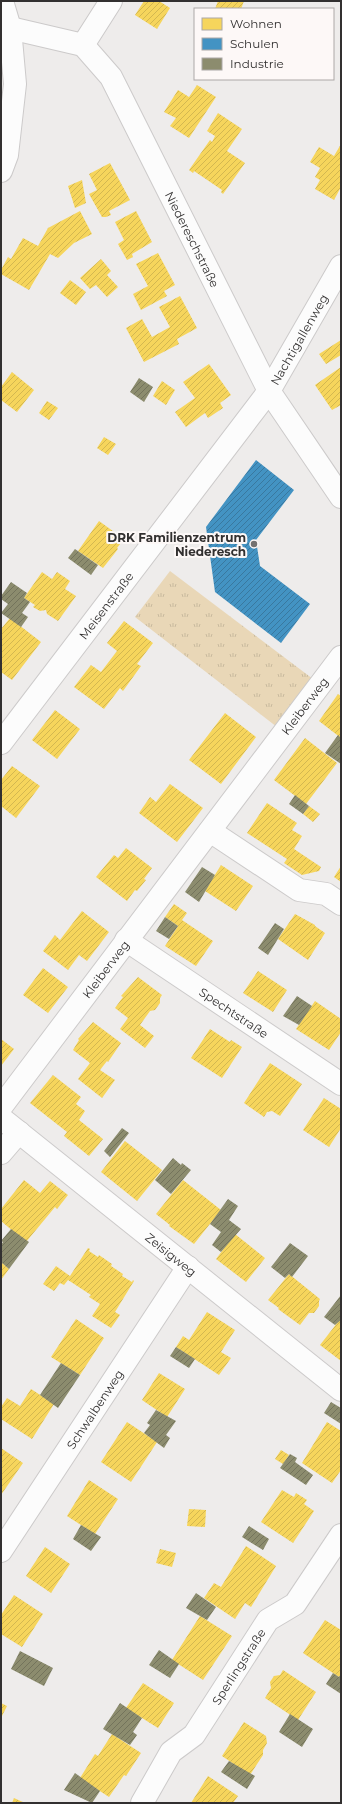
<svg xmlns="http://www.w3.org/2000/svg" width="342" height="1804" viewBox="0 0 342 1804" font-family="Montserrat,sans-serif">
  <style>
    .park { fill: url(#park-tufts) }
    .homes { fill: url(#homes-hatch) }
    .schools { fill: url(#schools-hatch) }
    .industry { fill: url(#industry-hatch) }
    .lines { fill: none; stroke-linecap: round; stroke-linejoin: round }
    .minor-casing { stroke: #cccaca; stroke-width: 24 }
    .major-casing { stroke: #cccaca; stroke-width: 24 }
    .minor { stroke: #fcfcfc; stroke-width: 22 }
    .major { stroke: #fcfcfc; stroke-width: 22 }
    .poi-dot { fill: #747271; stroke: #fdf8f7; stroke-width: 1.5 }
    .labels { text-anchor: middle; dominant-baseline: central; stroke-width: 4; stroke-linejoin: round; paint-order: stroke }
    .street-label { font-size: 12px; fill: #323030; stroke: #fdf8f7 }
    .poi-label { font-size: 12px; font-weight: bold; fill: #323030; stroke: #fdf8f7; text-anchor: end }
  </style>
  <defs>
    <pattern id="park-tufts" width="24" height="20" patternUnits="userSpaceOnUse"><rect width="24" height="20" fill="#e9d7b7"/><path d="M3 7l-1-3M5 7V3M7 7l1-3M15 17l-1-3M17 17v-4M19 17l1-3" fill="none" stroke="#c8b99e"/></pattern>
    <pattern id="homes-hatch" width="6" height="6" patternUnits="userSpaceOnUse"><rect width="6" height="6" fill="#f6d55c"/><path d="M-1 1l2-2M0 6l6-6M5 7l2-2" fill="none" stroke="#d3b750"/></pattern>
    <pattern id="schools-hatch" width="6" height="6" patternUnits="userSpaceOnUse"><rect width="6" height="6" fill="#4393c3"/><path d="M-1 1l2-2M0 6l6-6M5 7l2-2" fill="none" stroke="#39789f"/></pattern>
    <pattern id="industry-hatch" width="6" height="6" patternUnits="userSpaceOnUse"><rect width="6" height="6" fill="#8c8c6e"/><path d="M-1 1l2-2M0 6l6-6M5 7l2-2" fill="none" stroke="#73735b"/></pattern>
  </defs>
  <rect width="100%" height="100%" fill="#eeeceb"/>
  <path class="park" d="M170,571L313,679L277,727L135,617Z"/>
  <path class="homes" d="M144,1H159L170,8L157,29L135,15Z
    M218,1H244L241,9H215Z
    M197,85L216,97L189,138L170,126L176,118L164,112L178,90L189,97Z
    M218,113L242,129L227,151L245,163L223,194L221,192L222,190L194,171L193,173L189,170L210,140L212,142L215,136L207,131Z
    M341,144V187L334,200L315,189L320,180L315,177L320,168L310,162L319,147L334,156Z
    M110,163L130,200L109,211L111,215L106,217H102L89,194L97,190L89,174Z
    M82,180L86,203L75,208L68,186Z
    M80,211L92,234L74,243L58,258L50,254L29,290L1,274V270L8,257L11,259L23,238L38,246L48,228Z
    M136,211L152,242L132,254L133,257L127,260L118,244L124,240L115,222Z
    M158,253L175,285L164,291L167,296L141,310L133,294L148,286L136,264Z
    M101,259L111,271L107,275L118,287L107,297L96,285L90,289L80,278Z
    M70,280L86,292L76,305L60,293Z
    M180,296L197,328L177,339L179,344L144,362L126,328L142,319L152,337L170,327L159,307Z
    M341,340V355L326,364L319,354Z
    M209,364L231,395L220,403L223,408L208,418L205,413L186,427L175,412L195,398L183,382Z
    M341,367V405L332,410L315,385Z
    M12,372L34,390L17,412L1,400V387Z
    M162,381L175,390L166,405L153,396Z
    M47,401L58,408L49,420L39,413Z
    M104,437L116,444L108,455L97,448Z
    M99,521L124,539L117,548L118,549L103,568L78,551Z
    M42,572L52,579L57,572L70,581L65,589L76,596L58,621L47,614L46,610L40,611L33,607L35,605L24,598Z
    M10,618L41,642L12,680L1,672V629Z
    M124,621L153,643L137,664L141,666L123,691L120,688L104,709L74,687L91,665L101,672L117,651L107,643Z
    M338,694L341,696V738L319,721Z
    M55,710L80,729L57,759L32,740Z
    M225,713L256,737L221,784L189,760Z
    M305,738L337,763L306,804L274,780Z
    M12,766L40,786L16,818L1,806V780Z
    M170,784L203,808L177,842L139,813L150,797L156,802Z
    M267,803L297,823L292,830L302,836L294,849L321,867L319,871L302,875L284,863L287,859L247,833Z
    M309,806L320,814L313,822L303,814Z
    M126,848L152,868L144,879L146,880L137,891L135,890L127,901L96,877L114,855L118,858Z
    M221,865L253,886L236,911L205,891Z
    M341,866V882L334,877Z
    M174,904L187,913L182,920L213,941L196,966L165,946L178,926L165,917Z
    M82,911L109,932L87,961L79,955L68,970L43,951L55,935L60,940Z
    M295,914L315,925V926L325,933L308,960L278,939Z
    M43,968L68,987L48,1013L23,995Z
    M258,971L287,990L273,1012L243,993Z
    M138,977L162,995L160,998V1003L155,1010L150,1011L140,1025L154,1036L145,1048L120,1029L128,1018L115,1008L123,997L121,996Z
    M315,1001L341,1019V1032L329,1050L296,1029Z
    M93,1022L121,1043L108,1062L107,1061L100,1070L115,1080L102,1098L78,1079L90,1063L73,1050L79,1040L78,1039Z
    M210,1029L230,1042L231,1040L242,1047L222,1078L191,1058Z
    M1,1039L14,1049L1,1066Z
    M270,1063L302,1084L280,1116L272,1111L267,1112L264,1117L244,1103Z
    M53,1075L81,1097L76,1104L85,1111L79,1120L103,1139L89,1156L64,1136L67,1132L30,1103Z
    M324,1098L341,1109V1128L329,1147L303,1130Z
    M125,1141L162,1170L137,1201L101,1172Z
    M24,1180L40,1193L50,1181L68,1195L57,1209L55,1207L26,1242L1,1221V1209Z
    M183,1180L221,1210L194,1244L169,1226L170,1225L156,1214Z
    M235,1234L265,1258L246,1282L216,1259Z
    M88,1248L90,1249L89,1251L98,1257L99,1255L112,1264L111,1266L123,1274L122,1276L132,1282L133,1280L134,1281L115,1312L120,1315L111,1328L92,1316L100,1304L89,1297L91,1295L68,1280L64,1285L60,1283L54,1291L43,1284L56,1266L70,1276Z
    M1,1262L9,1269L1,1280Z
    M289,1274L320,1299L319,1301V1306L314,1313H309L300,1325L278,1309L279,1308L268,1300Z
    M207,1312L235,1330L221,1352L231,1358L219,1375L176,1347L183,1336L189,1340Z
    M341,1318V1361L320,1345Z
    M76,1319L104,1338L80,1375L51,1357Z
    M159,1373L185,1389L167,1417L142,1400Z
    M31,1389L54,1404L32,1439L1,1419V1407L7,1398L20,1406Z
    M127,1422L157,1442L131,1482L101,1462Z
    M327,1422L341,1431V1470L332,1483L302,1463Z
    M1,1448L23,1463L1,1495Z
    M281,1450L289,1455L283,1464L275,1459Z
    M89,1480L118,1499L95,1534L67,1516Z
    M282,1490L294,1497L296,1493L307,1500L304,1504L314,1511L293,1543L261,1522Z
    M189,1509L206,1510L205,1527L187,1526Z
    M246,1546L276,1566L251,1607L245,1603L235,1619L204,1598L214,1583L221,1587Z
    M45,1547L70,1564L51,1593L26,1576Z
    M160,1549L176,1553L172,1567L156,1563Z
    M14,1595L43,1614L22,1647L1,1634V1615Z
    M200,1616L232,1636L203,1680L172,1660Z
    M325,1620L341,1630V1674L339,1677L303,1653Z
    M283,1670L316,1692L298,1720L265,1698L271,1688L270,1682L274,1676L280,1675Z
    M143,1683L174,1703L158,1728L126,1708Z
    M1,1703L7,1706L1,1718Z
    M244,1722L266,1736L267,1743L263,1750V1755L250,1775L222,1756Z
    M112,1734L141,1753L126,1776L124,1775L109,1797L80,1778L95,1754L98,1756Z
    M208,1776L238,1796L233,1803H191Z
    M14,1798L25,1803H12Z"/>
  <path class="schools" d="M256,460L294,490L256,540L260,566L310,604L281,643L215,592L206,527Z"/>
  <path class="industry" d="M139,378L153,387L144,402L130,392Z
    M75,549L98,565L91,575L68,558Z
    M11,582L27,593L24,598L30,602L22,613L28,617L21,627L1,613L8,604L1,599V596Z
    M338,735L341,738V764L325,753Z
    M295,795L309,806L303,814L289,804Z
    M202,867L215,875L199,902L185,892Z
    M165,917L178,926L169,939L156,931Z
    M275,923L284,929L268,955L258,948Z
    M297,996L312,1006L299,1025L283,1016Z
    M122,1128L129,1133L110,1157L104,1151Z
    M173,1158L181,1165L182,1163L191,1170L171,1194L155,1180Z
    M228,1199L238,1206L229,1220L241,1229L221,1252L212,1245L221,1232L210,1224Z
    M11,1229L29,1242L9,1269L1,1262V1245L3,1242L1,1241Z
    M290,1243L308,1256L292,1277L289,1274L285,1278L271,1267Z
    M341,1295V1320L335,1325L324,1317Z
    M176,1347L195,1359L189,1368L170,1356Z
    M61,1363L80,1375L58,1408L40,1395Z
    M331,1402L341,1408V1424L324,1413Z
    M156,1410L176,1421L166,1435L170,1438L164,1448L144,1433L150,1425L147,1423Z
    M290,1454L297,1458L295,1462L313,1475L306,1485L280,1468Z
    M81,1525L101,1537L91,1551L73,1539Z
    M249,1526L269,1539L263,1550L242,1537Z
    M196,1593L216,1607L207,1620L186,1608Z
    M159,1650L179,1664L170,1678L149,1665Z
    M20,1651L53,1668L44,1686L11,1669Z
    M333,1673L339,1677L341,1674V1694L326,1684Z
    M120,1703L142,1718L133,1732L137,1735L130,1745L103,1729Z
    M290,1714L313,1729L302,1747L279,1732Z
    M229,1761L255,1776L247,1789L221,1772Z
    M75,1773L100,1791L92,1803L64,1790Z"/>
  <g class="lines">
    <defs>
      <g id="minor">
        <path id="s1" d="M10,28L83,45L111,77L269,391L341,497"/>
        <path d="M83,45L111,1"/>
        <path id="s2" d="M1,743L269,391L341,266"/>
        <path d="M210,831L299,890L326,894L341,904"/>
        <path id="s3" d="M126,940L341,1084"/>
        <path id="s4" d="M1,1107L341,657"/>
        <path id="s5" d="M1,1118L341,1390"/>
        <path d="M1,1153L19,1132"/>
        <path id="s6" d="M1,1551L188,1267"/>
        <path id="s7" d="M142,1803L171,1752L194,1735L268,1620L295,1604L341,1535"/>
      </g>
      <path id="major" d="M1,171L7,155L15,84L10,28L2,1"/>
    </defs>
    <use href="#minor" class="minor-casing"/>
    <use href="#major" class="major-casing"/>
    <use href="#minor" class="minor"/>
    <use href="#major" class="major"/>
  </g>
  <circle class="poi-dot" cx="254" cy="544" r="4"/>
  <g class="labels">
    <g class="street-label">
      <text stroke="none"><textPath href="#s1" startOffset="299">Niedereschstraße</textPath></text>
      <text stroke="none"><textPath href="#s2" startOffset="502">Nachtigallenweg</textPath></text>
      <text stroke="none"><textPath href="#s2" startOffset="173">Meisenstraße</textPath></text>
      <text stroke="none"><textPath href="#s4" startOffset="503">Kleiberweg</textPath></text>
      <text stroke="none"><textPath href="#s4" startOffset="173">Kleiberweg</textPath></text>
      <text stroke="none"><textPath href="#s3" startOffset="130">Spechtstraße</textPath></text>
      <text stroke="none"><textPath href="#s5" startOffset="218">Zeisigweg</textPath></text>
      <text stroke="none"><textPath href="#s6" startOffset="170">Schwalbenweg</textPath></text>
      <text stroke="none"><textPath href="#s7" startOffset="169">Sperlingstraße</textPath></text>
    </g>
    <g class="poi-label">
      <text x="246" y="537">DRK Familienzentrum<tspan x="246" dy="14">Niederesch</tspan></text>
    </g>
  </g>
  <rect width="342" height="1804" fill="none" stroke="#323030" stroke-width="4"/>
  <rect x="194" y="8" width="140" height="72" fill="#fdf8f7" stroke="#aca8a7"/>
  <rect x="202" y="18" width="20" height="12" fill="#f6d55c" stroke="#aca8a7"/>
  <text x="230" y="28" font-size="12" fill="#323030">Wohnen</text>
  <rect x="202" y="38" width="20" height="12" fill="#4393c3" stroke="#aca8a7"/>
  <text x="230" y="48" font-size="12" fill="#323030">Schulen</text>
  <rect x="202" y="58" width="20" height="12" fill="#8c8c6e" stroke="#aca8a7"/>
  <text x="230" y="68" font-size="12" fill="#323030">Industrie</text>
</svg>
